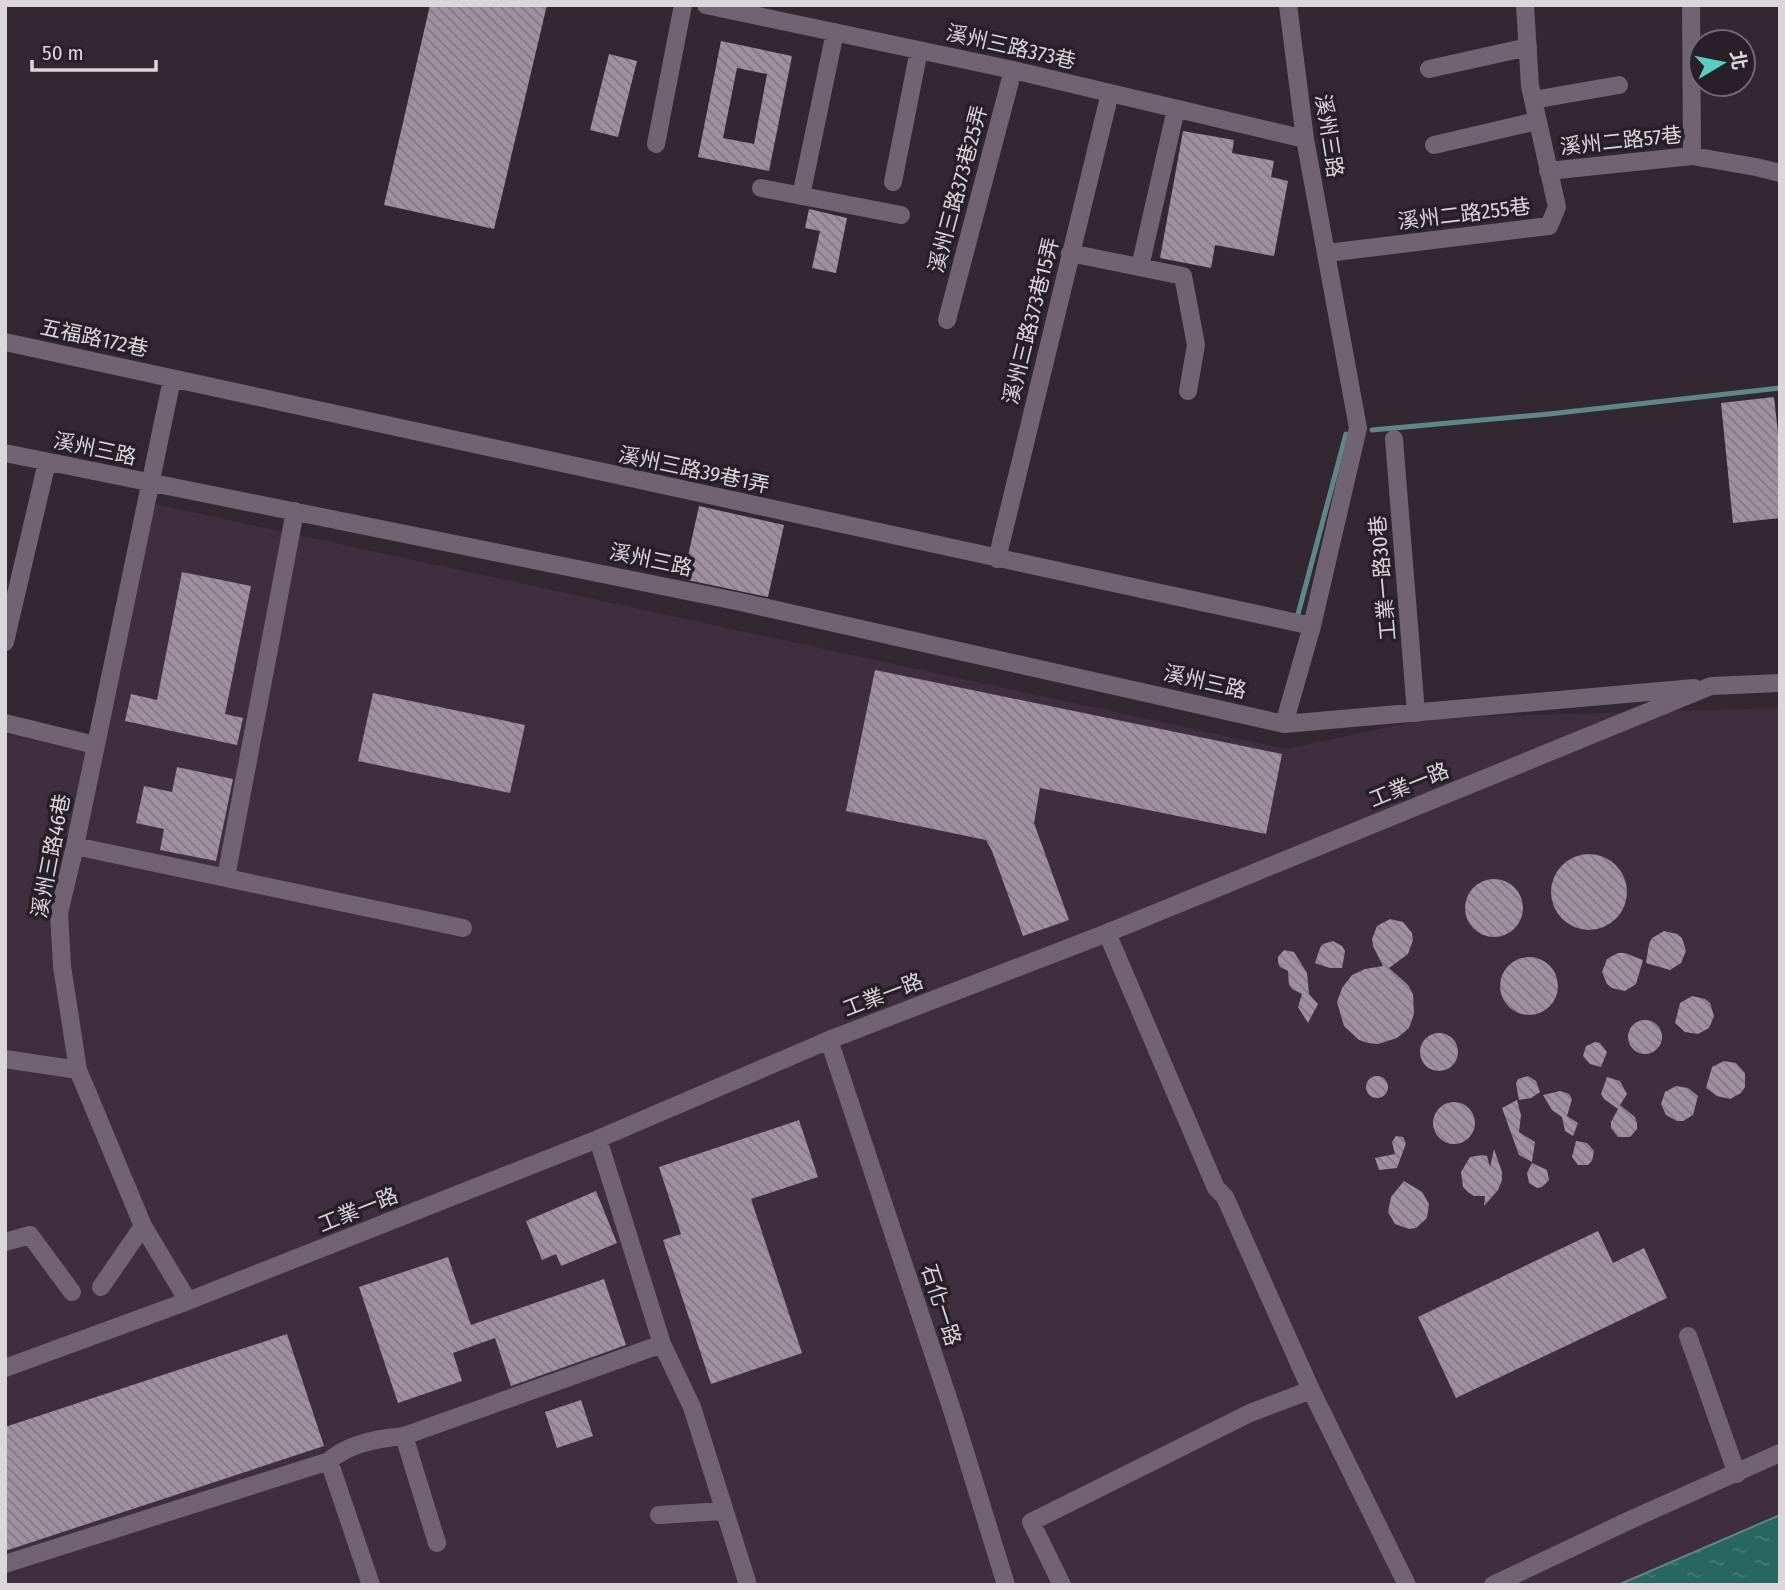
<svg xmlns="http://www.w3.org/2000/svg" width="1785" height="1590" viewBox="0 0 1785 1590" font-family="'Fira Sans Condensed','Noto Sans TC',sans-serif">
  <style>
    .built { fill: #3f2f3e }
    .water { fill: url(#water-ripples); stroke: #5e8785; stroke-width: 2 }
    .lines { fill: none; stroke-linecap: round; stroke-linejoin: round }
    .stream { stroke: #5e8785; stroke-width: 5 }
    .building { fill: url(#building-back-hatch); fill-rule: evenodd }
    .minor { stroke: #716470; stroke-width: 18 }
    .labels { text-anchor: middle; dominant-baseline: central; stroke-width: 7; stroke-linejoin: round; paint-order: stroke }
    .street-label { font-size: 21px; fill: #dcd5dc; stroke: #291f29 }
  </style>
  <defs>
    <pattern id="water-ripples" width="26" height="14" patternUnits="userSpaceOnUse" patternTransform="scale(1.75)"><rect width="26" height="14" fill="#286660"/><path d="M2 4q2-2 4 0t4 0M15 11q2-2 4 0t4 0" fill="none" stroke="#477b76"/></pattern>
    <pattern id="building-back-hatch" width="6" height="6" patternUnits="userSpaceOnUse" patternTransform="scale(1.75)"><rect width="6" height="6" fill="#9e909d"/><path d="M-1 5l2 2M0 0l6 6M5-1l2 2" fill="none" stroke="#827882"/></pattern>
  </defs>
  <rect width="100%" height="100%" fill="#332832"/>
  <path class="built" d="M141,501L1286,749L1431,718L1780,708V1585H5V734L86,751Z"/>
  <path class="water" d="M1780,1515V1585H1618Z"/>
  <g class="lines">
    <path class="stream" d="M1372,430L1549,414L1780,388
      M1297,618L1346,434"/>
  </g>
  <path class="building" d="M430,5H547L494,229L384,205Z
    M721,41L792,56L769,171L698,157ZM737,68L767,74L754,144L723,138Z
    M609,54L637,61L618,137L590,130Z
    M1183,131L1234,140L1232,153L1274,161L1271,177L1288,181L1274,256L1215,245L1211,268L1160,258Z
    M809,209L847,218L836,273L812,268L820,231L805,228Z
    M1774,397L1780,451V518L1733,523L1721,403Z
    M699,506L784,525L768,597L683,579Z
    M182,572L251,586L225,714L243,718L237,745L125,721L131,694L157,700Z
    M875,670L1282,754L1266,834L1040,788L1034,823L1069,920L1023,936L992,851L986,840L846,811Z
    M373,693L525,725L510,793L358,761Z
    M177,767L233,779L216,861L160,850L164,829L136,823L144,786L172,792Z
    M1551 892a38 38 0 1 1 76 0a38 38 0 1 1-76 0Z
    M1465 908a29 29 0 1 1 58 0a29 29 0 1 1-58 0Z
    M1390,919L1403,922L1412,933L1413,940L1408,954L1389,968L1408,985L1413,994L1414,1014L1409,1028L1397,1038L1378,1044L1368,1043L1359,1040L1344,1026L1337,1002L1342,988L1352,975L1365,969L1383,966L1373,946L1372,939L1377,926Z
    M1664,931L1677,934L1682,938L1686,951L1681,963L1670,970L1646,963L1649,944L1652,938Z
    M1333,941L1342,946L1345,951L1342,968H1330L1315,963L1320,948L1323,944Z
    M1284,950L1294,952L1307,973L1309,994L1318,1004L1308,1023L1298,1007L1302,994L1292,989L1289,985L1288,971L1280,967L1278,963V957Z
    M1618,953H1625L1643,960L1636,984L1625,991L1612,988L1607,984L1602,972L1607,959Z
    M1500 986a29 29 0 1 1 58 0a29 29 0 1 1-58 0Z
    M1692,996L1705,999L1710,1003L1714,1016L1709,1028L1698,1034L1685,1032L1675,1023L1680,1003Z
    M1628 1037a17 17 0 1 1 34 0a17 17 0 1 1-34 0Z
    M1420 1052a19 19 0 1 1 38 0a19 19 0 1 1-38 0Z
    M1595,1042L1600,1043L1607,1052L1601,1067L1590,1064L1583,1056L1586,1046Z
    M1724,1061L1736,1063L1745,1073V1087L1741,1093L1730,1099L1717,1096L1706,1088L1712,1067Z
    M1366 1087a11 11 0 1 1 22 0a11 11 0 1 1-22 0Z
    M1528,1076L1536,1081L1540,1092L1531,1098L1519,1100L1516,1084L1518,1079Z
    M1607,1077L1620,1081L1627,1094L1620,1105L1635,1117L1637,1123V1129L1630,1137H1618L1611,1128V1122L1618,1109L1604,1099L1601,1094Z
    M1676,1086L1688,1088L1698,1096L1693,1115L1683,1121H1677L1666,1115L1661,1104L1665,1092Z
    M1560,1091L1569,1094L1572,1099L1567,1116L1578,1123L1573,1136L1565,1131L1562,1117L1552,1110L1543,1095Z
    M1517,1100L1521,1115L1519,1132L1535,1142L1532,1162L1519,1155L1502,1108Z
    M1433 1123a21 21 0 1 1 42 0a21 21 0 1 1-42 0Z
    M799,1120L818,1177L751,1199L802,1353L711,1384L663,1240L681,1234L659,1167Z
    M1396,1136L1403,1137L1406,1143L1397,1168L1379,1170L1375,1158L1395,1154L1392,1142Z
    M1576,1141L1587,1143L1594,1151L1592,1161L1588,1165H1578L1572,1157Z
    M1494,1149L1502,1172V1180L1498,1190L1484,1206L1485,1196H1474L1468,1192L1463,1187L1461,1172L1470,1157L1482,1155L1487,1156L1490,1167Z
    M1532,1163L1547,1170L1549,1180L1542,1187L1537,1188L1529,1183L1527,1173Z
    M1404,1181L1422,1192L1429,1204L1427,1218L1416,1228L1409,1229L1395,1224L1388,1212L1391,1197Z
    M596,1191L617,1243L561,1266L556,1254L542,1260L526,1221Z
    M1598,1231L1613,1263L1644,1248L1667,1298L1456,1398L1418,1317Z
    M448,1257L471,1325L604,1279L626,1345L511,1386L495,1338L453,1353L462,1381L398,1403L359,1287Z
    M287,1334L324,1446L5,1551V1427Z
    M581,1400L593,1436L557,1448L545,1412Z"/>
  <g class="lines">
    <path class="minor" d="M706,5L1013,70L1305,139
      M1691,5L1692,156
      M1429,69L1528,47
      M1533,100L1619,85
      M656,144L683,5
      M1434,145L1537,121
      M1548,171L1692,156L1756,167L1780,173
      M893,182L919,50
      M761,188L901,215
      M801,196L835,32
      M1070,253L1183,276L1196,345L1188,391
      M1327,253L1549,226L1557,207L1530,86L1525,5
      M1140,267L1176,109
      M947,320L1013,70
      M5,342L1312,626
      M172,379L75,846L59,913L62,966L78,1070L143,1226L188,1301
      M1394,439L1416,713
      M5,453L736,601L1284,724L1694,688
      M997,559L1110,93
      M5,642L47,462
      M5,723L95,745
      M1284,724L1312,626L1358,428L1305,139L1288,5
      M75,846L463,928
      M226,877L295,511
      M1107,933L1216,1188L1225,1197L1311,1390L1407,1585
      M829,1040L954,1416L1006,1585
      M5,1059L78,1070
      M598,1139L662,1344L692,1407L748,1585
      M5,1242L30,1235L72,1292
      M101,1287L143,1226
      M1688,1336L1737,1474
      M5,1368L188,1301L598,1139L829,1040L1107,933L1711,686L1780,683
      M404,1436L437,1543
      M329,1461L371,1585
      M659,1515L723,1511
      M5,1564L329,1461C348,1444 379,1438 404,1436L662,1344
      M1062,1585L1031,1522L1250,1413L1311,1390
      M1493,1585L1628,1521L1780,1453"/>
  </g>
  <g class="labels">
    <g class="street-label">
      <text transform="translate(1011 47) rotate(13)">溪州三路373巷</text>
      <text transform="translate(1329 136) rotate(81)">溪州三路</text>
      <text transform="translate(1621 141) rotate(-6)">溪州二路57巷</text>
      <text transform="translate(958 189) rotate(-75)">溪州三路373巷25弄</text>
      <text transform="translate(1464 214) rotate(-7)">溪州二路255巷</text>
      <text transform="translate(1031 321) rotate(-76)">溪州三路373巷15弄</text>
      <text transform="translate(94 338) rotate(12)">五福路172巷</text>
      <text transform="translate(95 449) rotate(12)">溪州三路</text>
      <text transform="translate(694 470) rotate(12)">溪州三路39巷1弄</text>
      <text transform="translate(651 560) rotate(12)">溪州三路</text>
      <text transform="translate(1383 578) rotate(-95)">工業一路30巷</text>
      <text transform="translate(1205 682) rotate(13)">溪州三路</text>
      <text transform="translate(1409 785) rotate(-22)">工業一路</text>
      <text transform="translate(51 856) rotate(-79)">溪州三路46巷</text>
      <text transform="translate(883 995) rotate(-21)">工業一路</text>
      <text transform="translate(358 1210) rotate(-22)">工業一路</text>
      <text transform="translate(941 1305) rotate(72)">石化一路</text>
    </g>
  </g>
  <rect width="1785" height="1590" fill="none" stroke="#dcd5dc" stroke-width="14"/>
  <g transform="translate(1722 63) rotate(80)"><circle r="33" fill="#291f29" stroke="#716871" stroke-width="2"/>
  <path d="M0-5L12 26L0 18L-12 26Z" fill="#57cec2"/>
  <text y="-10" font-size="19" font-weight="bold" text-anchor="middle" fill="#dcd5dc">北</text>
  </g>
  <path d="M32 60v10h124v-10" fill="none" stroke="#dcd5dc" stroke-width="3.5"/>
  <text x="42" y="60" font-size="21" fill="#dcd5dc" stroke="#291f29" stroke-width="5" paint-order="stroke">50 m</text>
</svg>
